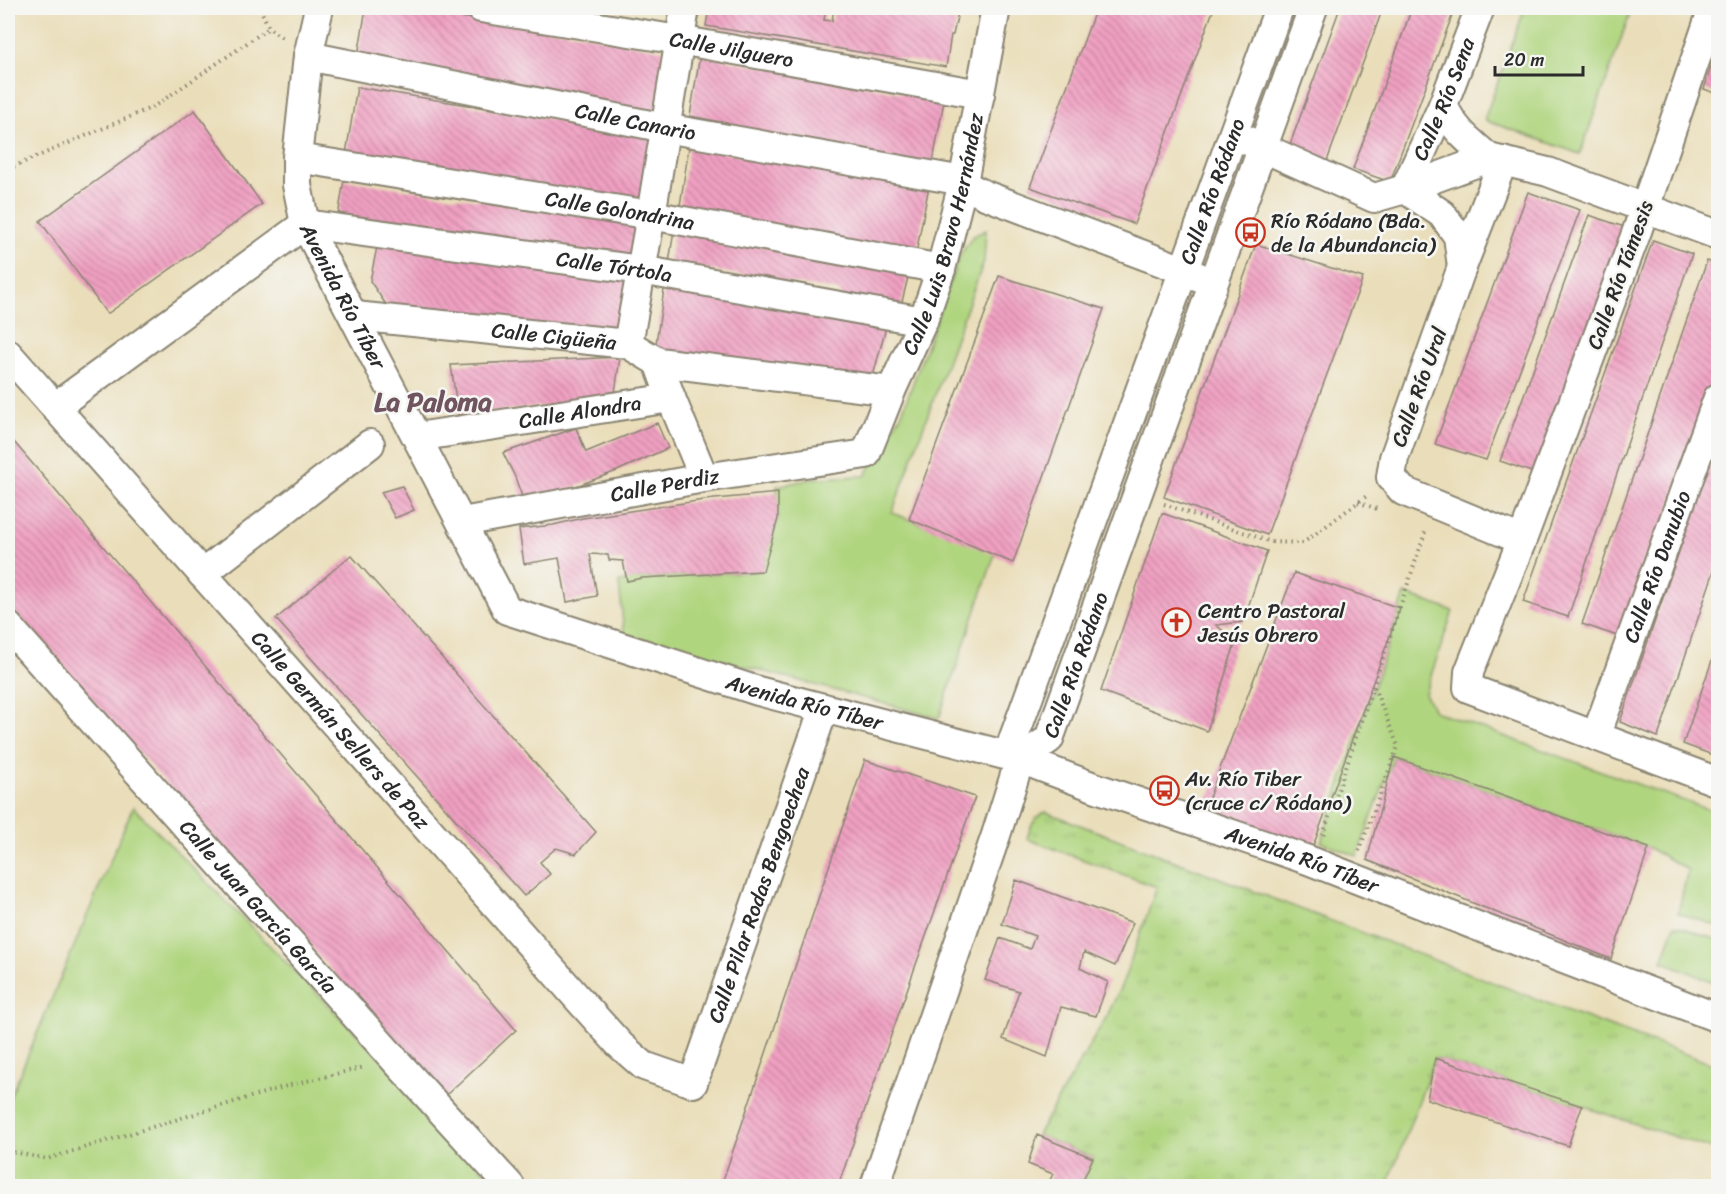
<svg xmlns="http://www.w3.org/2000/svg" width="1726" height="1194" viewBox="0 0 1726 1194" font-family="Sriracha,sans-serif">
  <style>
    .grass { fill: #b0d57f; stroke: #6e8055; stroke-width: 1.5 }
    .park { fill: url(#park-tufts); stroke: #6e8055; stroke-width: 1.5 }
    .building { fill: url(#building-back-hatch) }
    .lines { fill: none; stroke-linecap: round; stroke-linejoin: round }
    .street-casing { stroke: #8a8472; stroke-width: 32 }
    .path { stroke: #8a8472; stroke-width: 4; stroke-dasharray: 1.5 4.5; stroke-linecap: butt }
    .street { stroke: #fff; stroke-width: 28 }
    .labels { text-anchor: middle; dominant-baseline: central; stroke-width: 5; stroke-linejoin: round; paint-order: stroke }
    .street-label { font-size: 21px; fill: #2b2b2b; stroke: #f6f6f2 }
    .poi-label { font-size: 21px; fill: #2b2b2b; stroke: #f6f6f2; text-anchor: start }
    .district-label { font-size: 27px; font-weight: bold; fill: #705460; stroke: #f6f6f2 }
  </style>
  <defs>
    <pattern id="park-tufts" width="24" height="20" patternUnits="userSpaceOnUse" patternTransform="scale(1.5)"><rect width="24" height="20" fill="#b0d57f"/><path d="M3 7l-1-3M5 7V3M7 7l1-3M15 17l-1-3M17 17v-4M19 17l1-3" fill="none" stroke="#98b76e"/></pattern>
    <pattern id="building-back-hatch" width="6" height="6" patternUnits="userSpaceOnUse" patternTransform="scale(1.5)"><rect width="6" height="6" fill="#f1a0c2"/><path d="M-1 5l2 2M0 0l6 6M5-1l2 2" fill="none" stroke="#c3839e"/></pattern>
  </defs>
  <rect width="100%" height="100%" fill="#f6f6f2"/>
  <filter id="ink" filterUnits="userSpaceOnUse"><feTurbulence type="fractalNoise" baseFrequency=".0167" numOctaves="2"/><feDisplacementMap in="SourceGraphic" scale="12" xChannelSelector="R" yChannelSelector="G"/><feConvolveMatrix kernelMatrix="1 2 1 2 8 2 1 2 1" color-interpolation-filters="sRGB"/></filter>
  <filter id="wash" filterUnits="userSpaceOnUse"><feTurbulence type="fractalNoise" baseFrequency=".008" numOctaves="4" result="noise"/><feDisplacementMap in="SourceGraphic" scale="24" xChannelSelector="R" yChannelSelector="G"/><feGaussianBlur stdDeviation="1.35" result="paint"/><feColorMatrix in="noise" values="0 0 0 0 0 0 0 0 0 0 0 0 0 0 0 0 0 1.4 0 .05"/><feComposite in="paint" operator="in"/></filter>
  <g filter="url(#wash)">
    <rect width="100%" height="100%" fill="#eadeba"/>
    <path class="grass" d="M1525,8H1632L1580,154L1484,120Z
      M986,230L984,261L892,513L996,551L939,718L624,634L619,582L642,578L762,571L778,519L777,486L817,478L865,476L902,413L960,255L973,236Z
      M1405,594L1453,611L1425,693L1434,711L1718,813V926L1678,913L1688,870L1649,848L1394,757L1357,856L1321,842Z
      M133,807L419,1097L496,1186H8V1102Z
      M1675,925L1718,940V984L1662,961Z"/>
    <path class="park" d="M1046,812L1560,1008L1718,1066V1151L1435,1058L1389,1181L1400,1186H1080L1093,1158L1037,1135L1107,1016L1123,982L1157,887L1027,839C1030,827 1034,817 1046,812Z"/>
    <g id="blocks">
      <path class="building" d="M366,8H392L570,32L672,52L660,124L358,56Z
        M709,8H826L824,20L832,21L834,8H959L953,35H951L946,67L706,26Z
        M1096,8H1214L1134,224L1030,187Z
        M1340,8H1383L1327,161L1289,147Z
        M1412,8H1455L1390,182L1353,169Z
        M1718,45V94L1704,89Z
        M700,55L944,101L932,167L725,130L727,123L690,116Z
        M357,87L655,136L645,208L346,154Z
        M195,110L262,204L107,314L40,221Z
        M689,147L929,186L915,259L679,212Z
        M344,180L641,224L635,262L337,223Z
        M1528,192L1580,210L1486,460L1435,444Z
        M1589,215L1630,229L1540,475L1500,461Z
        M674,230L909,273L900,310L844,299L839,291L669,263Z
        M1653,240L1692,254L1568,617L1523,602Z
        M378,242L632,278L620,338L387,306L370,281Z
        M1256,244L1363,278L1267,535L1164,497Z
        M1707,261L1718,264V373L1623,638L1582,624Z
        M999,276L1104,309L1013,563L909,519Z
        M665,283L887,323L871,384L655,350Z
        M620,357L614,400L458,415L451,365Z
        M657,423L668,448L617,471L525,505L515,477L503,453L576,428L586,452Z
        M8,435L516,1030L444,1097L8,605Z
        M1718,439V559L1658,737L1620,722Z
        M402,486L414,510L395,518L381,492Z
        M778,493V519L763,571L642,578L627,581L623,561L609,560L608,555L590,554L597,596L567,602L559,558L524,564L519,529L553,525L583,518L704,500Z
        M1162,513L1267,551L1243,622L1216,625L1236,641L1207,731L1101,691Z
        M351,555L596,832L576,854L556,848L540,862L550,874L524,896L276,619Z
        M1294,573L1400,608L1308,860L1202,816Z
        M1718,643V757L1683,744Z
        M1394,757L1649,848L1611,959L1367,860Z
        M865,760L975,797L838,1186H721Z
        M1016,880L1133,923L1115,966L1084,952L1080,968L1108,982L1096,1016L1061,1007L1047,1057L1003,1039L1019,991L985,980L1000,938L1030,949L1035,936L1002,924Z
        M1435,1058L1582,1106L1568,1146L1427,1099Z
        M1037,1135L1093,1158L1080,1186H1047L1053,1174L1028,1164Z"/>
    </g>
  </g>
  <g filter="url(#ink)">
    <use href="#blocks" fill-opacity="0" stroke="#8a8472" stroke-width="1.5"/>
    <g class="lines">
      <defs>
        <g id="street">
          <path id="s1" d="M319,8L308,56L297,158V185L305,224L507,610L758,691L1020,759L1094,787L1308,860L1477,926L1718,1018"/>
          <path id="s2" d="M481,8L679,40L980,94"/>
          <path d="M1713,8L1637,231L1522,540L1469,672L1468,688L1718,782"/>
          <path id="s3" d="M308,56L665,128L952,179L985,195L1183,270L1213,283"/>
          <path d="M1443,105C1454,130 1469,141 1489,158"/>
          <path d="M1246,140L1374,198L1405,189L1489,158L1548,172L1718,235"/>
          <path id="s4" d="M297,158L651,215L941,269"/>
          <path d="M1503,161L1462,267L1394,458L1391,477L1403,491L1522,540"/>
          <path id="s5" d="M1405,189L1443,105L1480,8"/>
          <path d="M1405,189L1442,214L1458,236L1462,267"/>
          <path id="s6" d="M355,316L628,344L658,362L891,391"/>
          <path d="M628,344L651,215L685,8"/>
          <path id="s7" d="M8,354L581,1002L620,1045L644,1066L693,1083L824,708"/>
          <path d="M671,398L704,478"/>
          <path id="s8" d="M55,407L305,224L641,270L923,321"/>
          <path id="s9" d="M417,437L671,398L658,362"/>
          <path id="s10" d="M462,522L704,478L866,454L891,391L923,321L941,269L963,183L996,8"/>
          <path d="M202,574L370,444"/>
          <path id="s11" d="M8,626L395,1060L510,1186"/>
          <path id="s12" d="M1596,736L1718,398"/>
          <path id="s13" d="M1020,759L1049,739L1313,8"/>
          <path id="s14" d="M1020,759L1013,740L1279,8"/>
          <path d="M875,1186L996,835L1020,759"/>
        </g>
      </defs>
      <use href="#street" class="street-casing"/>
      <path class="path" d="M260,8L269,28L283,38
        M8,169L153,107L269,28
        M1358,502L1380,510
        M1164,504L1271,542L1303,543L1368,495
        M1323,835L1426,530
        M1359,851L1398,746L1374,687
        M8,1151L47,1159L290,1085L365,1067"/>
      <use href="#street" class="street"/>
    </g>
  </g>
  <defs>
    <symbol id="bus-ring" viewBox="-11 -11 22 22"><circle r="9.5" fill="#f6f6f2" stroke="#c8321e" stroke-width="1.5"/><path d="M-5-6H5V4H4V6H2V4H-2V6H-4V4H-5ZM-3.5-4V0h7V-4ZM-3.5 1.2v1.5H-2V1.2ZM2 1.2v1.5H3.5V1.2Z" fill="#c8321e"/></symbol>
    <symbol id="church-ring" viewBox="-11 -11 22 22"><circle r="9.5" fill="#f6f6f2" stroke="#c8321e" stroke-width="1.5"/><path d="M-1.2-6h2.4v3.5h3.3v2.4h-3.3V6h-2.4V-.1h-3.3v-2.4h3.3Z" fill="#c8321e"/></symbol>
  </defs>
  <g fill-rule="evenodd">
    <use href="#bus-ring" x="1234" y="216" width="33" height="33"/>
    <use href="#church-ring" x="1160" y="606" width="33" height="33"/>
    <use href="#bus-ring" x="1148" y="774" width="33" height="33"/>
  </g>
  <g class="labels">
    <g class="street-label">
      <text stroke="none"><textPath href="#s2" startOffset="254">Calle Jilguero</textPath></text>
      <text stroke="none"><textPath href="#s5" startOffset="98">Calle Río Sena</textPath></text>
      <text stroke="none"><textPath href="#s3" startOffset="334">Calle Canario</textPath></text>
      <text stroke="none"><textPath href="#s14" startOffset="604">Calle Río Ródano</textPath></text>
      <text stroke="none"><textPath href="#s4" startOffset="327">Calle Golondrina</textPath></text>
      <text stroke="none"><textPath href="#s10" startOffset="644">Calle Luis Bravo Hernández</textPath></text>
      <text stroke="none"><textPath href="#s8" startOffset="622">Calle Tórtola</textPath></text>
      <text transform="translate(1620 275) rotate(-70)">Calle Río Támesis</text>
      <text stroke="none"><textPath href="#s1" startOffset="300">Avenida Río Tíber</textPath></text>
      <text stroke="none"><textPath href="#s6" startOffset="200">Calle Cigüeña</textPath></text>
      <text transform="translate(1419 387) rotate(-70)">Calle Río Ural</text>
      <text stroke="none"><textPath href="#s9" startOffset="165">Calle Alondra</textPath></text>
      <text stroke="none"><textPath href="#s10" startOffset="206">Calle Perdiz</textPath></text>
      <text stroke="none"><textPath href="#s12" startOffset="180">Calle Río Danubio</textPath></text>
      <text stroke="none"><textPath href="#s13" startOffset="114">Calle Río Ródano</textPath></text>
      <text stroke="none"><textPath href="#s1" startOffset="966">Avenida Río Tíber</textPath></text>
      <text stroke="none"><textPath href="#s7" startOffset="502">Calle Germán Sellers de Paz</textPath></text>
      <text stroke="none"><textPath href="#s1" startOffset="1488">Avenida Río Tíber</textPath></text>
      <text stroke="none"><textPath href="#s7" startOffset="1206">Calle Pilar Rodas Bengoechea</textPath></text>
      <text stroke="none"><textPath href="#s11" startOffset="376">Calle Juan García García</textPath></text>
    </g>
    <g class="poi-label">
      <text x="1271" y="221">Río Ródano (Bda.<tspan x="1271" dy="24">de la Abundancia)</tspan></text>
      <text x="1198" y="611">Centro Pastoral<tspan x="1198" dy="24">Jesús Obrero</tspan></text>
      <text x="1185" y="779">Av. Río Tiber<tspan x="1185" dy="24">(cruce c/ Ródano)</tspan></text>
    </g>
    <g class="district-label">
      <text x="433" y="402">La Paloma</text>
    </g>
  </g>
  <rect width="1726" height="1194" fill="none" stroke="#f6f6f2" stroke-width="30"/>
  <path d="M1495 66v9h88v-9" fill="none" stroke="#2b2b2b" stroke-width="3"/>
  <text x="1504" y="66" font-size="18" fill="#2b2b2b" stroke="#f6f6f2" stroke-width="4.5" paint-order="stroke">20 m</text>
</svg>
